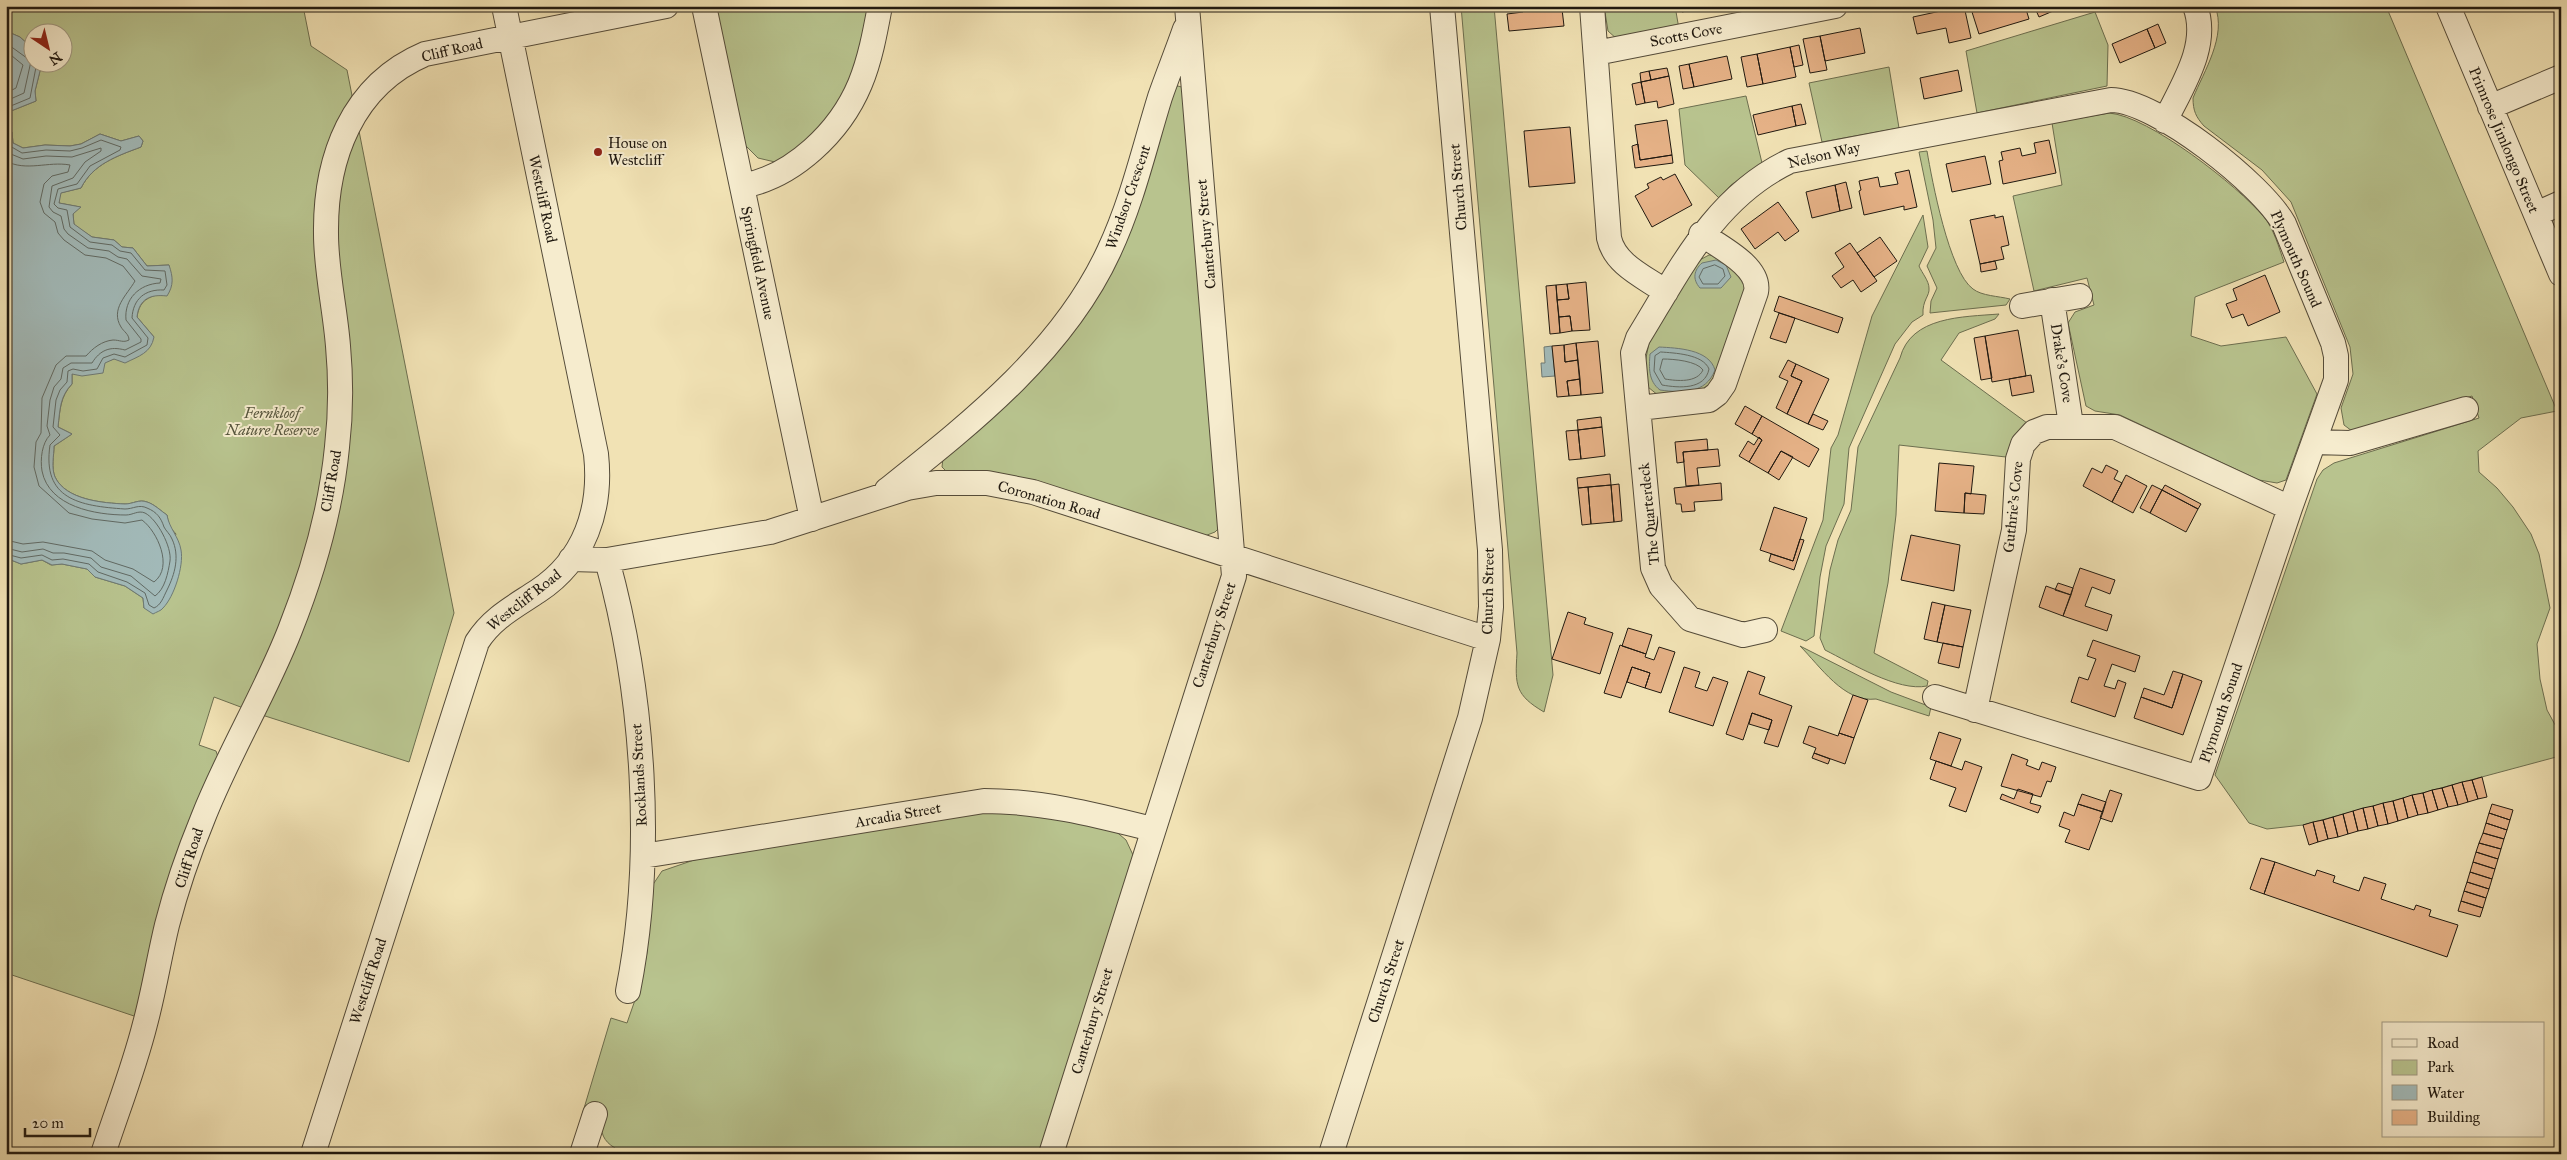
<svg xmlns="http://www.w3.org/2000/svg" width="2567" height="1160" viewBox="0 0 2567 1160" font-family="'IM FELL Great Primer',serif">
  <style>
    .green { fill: #b8c38e; stroke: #6c6e4f }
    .water { fill: #a2bab9; stroke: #6e7a75 }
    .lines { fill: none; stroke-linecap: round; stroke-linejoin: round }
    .shore { stroke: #616a64; stroke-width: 1 }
    .building { fill: #e5b186; stroke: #201910 }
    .street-casing { stroke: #544b39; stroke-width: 26 }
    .street { stroke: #f6ecce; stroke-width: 24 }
    .poi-dot { fill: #8f2418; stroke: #f6ecce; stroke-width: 2 }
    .labels { text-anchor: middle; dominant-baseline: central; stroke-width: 4; stroke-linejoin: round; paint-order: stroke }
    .street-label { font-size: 15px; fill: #201910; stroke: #f6ecce }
    .poi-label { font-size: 15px; fill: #201910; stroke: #f6ecce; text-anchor: start }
    .park-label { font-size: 15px; font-style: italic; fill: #55543c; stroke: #f6ecce }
  </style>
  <rect width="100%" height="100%" fill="#f1e2b4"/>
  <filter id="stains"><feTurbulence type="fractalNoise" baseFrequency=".004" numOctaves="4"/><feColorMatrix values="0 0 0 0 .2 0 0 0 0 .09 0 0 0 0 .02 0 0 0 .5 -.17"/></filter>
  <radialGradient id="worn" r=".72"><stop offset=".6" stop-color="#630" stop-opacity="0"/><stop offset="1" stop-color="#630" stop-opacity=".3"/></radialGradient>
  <path class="green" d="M6,6H303L311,46L347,70L454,613L409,762L262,715L214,697L199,745L216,751L218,757L137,1017L6,973V558L21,564L42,560L51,565L62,564L87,569L95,577L125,586L143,598L144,608L176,534L169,526L167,515C161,511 154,504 147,502C139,499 133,504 125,504C103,503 66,500 55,477C51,467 54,456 54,446L72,434L58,427C60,410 60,397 72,384V373L114,359L154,337L137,317C139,304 144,299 156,295L169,265L147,266L133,248L122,247L114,240L92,237L74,225L73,214L80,207L59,203L60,193L81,188C93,164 117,156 141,147L143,141L139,136L121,141L100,134L81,144L70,146L45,145L23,148L13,143L12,132L6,130V113L36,101L35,91L42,63L62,62V32H32V48L20,37L6,31Z
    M714,6H870L860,59L847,92L803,147L775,162L758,158L745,145Z
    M1461,6H1494L1553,675L1544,712C1515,695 1515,685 1517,653Z
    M1604,6H1675L1679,29L1618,40L1608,31Z
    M2215,6H2386L2557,411L2521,418L2478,451L2479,472L2497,488L2513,507L2531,534L2539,554L2550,608L2537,644L2540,679L2547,710L2559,732L2560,756L2303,825L2267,829L2249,823L2215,775L2317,479L2323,470L2334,463L2479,418L2472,396L2364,430L2352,431L2344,425L2341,408L2353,374L2350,347L2291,202L2262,170L2204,126C2196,117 2193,111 2193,98C2204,71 2227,36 2215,6Z
    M2095,12L2108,45L2107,86L1977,113L1966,51Z
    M1889,67L1899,128L1822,142L1809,83Z
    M1178,86L1185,88L1220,527L1215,532L1202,537L948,473L942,467L943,458L1046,359L1174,88Z
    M1746,96L1762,163L1731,185L1719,198L1685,165L1679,109Z
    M2109,113C2149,116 2238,186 2264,217C2274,229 2279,248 2284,262L2195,297L2191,336L2221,346L2286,337L2317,394L2286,480L2277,483L2259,480L2120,415L2095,411L2086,406L2068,323L2075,312L2094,305L2087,278L2034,291L2013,196L2062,185L2052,123Z
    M1927,151C1932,180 1949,272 1973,289C1982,296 1998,296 2010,299L2006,305L1930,313L1931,301L1937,288L1927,266L1936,248L1933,220L1919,152Z
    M1923,215L1928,247L1919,266C1922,273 1929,281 1929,288C1930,296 1922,300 1923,315L1912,322L1895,344L1849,448L1844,504L1826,546L1820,577L1814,636L1806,641L1781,631L1823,520L1831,448L1838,435L1872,316Z
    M1709,255L1718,256L1749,281L1718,379L1707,392L1659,396L1648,387L1645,363L1649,343L1694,263Z
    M1999,314L1995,319L1959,333L1941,360L2027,423L2010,446L2006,457L1899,445L1896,515L1888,583L1874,653L1928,681L1927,686C1898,692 1851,663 1825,650L1820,638L1830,570L1838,540L1851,510L1858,447L1900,358C1911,316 1963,317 1999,314Z
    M1800,646L1891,692L1931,707L1929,716L1876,699C1844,703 1820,666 1800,646Z
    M976,812H1028L1113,829L1126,840L1133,855V863L1043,1154H612L615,1148C603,1141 601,1133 600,1119L582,1115L611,1018L627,1023L642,980L647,952L652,886L662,871L694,860L846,831Z"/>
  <path class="water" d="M6,31L20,37L32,48V62L42,63L35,91L36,101L6,113Z
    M6,130L12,132L13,143L23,148L45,145L70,146L81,144L100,134L121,141L139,136L143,141L141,147C117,156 93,164 81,188L61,193L59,203L81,207L73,214L74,224L92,237L114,240L122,247L133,248L147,266L169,265C173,277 174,285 167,296C150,294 139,299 137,317L154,337C151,353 139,356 125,363L114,359L105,363L103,373L82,376L72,374V384C60,396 60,409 58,427L72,434L54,446C54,456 51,467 55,477C66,500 103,503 125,504C133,504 139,499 147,502C154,504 161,511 167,515C169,528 179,537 181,550C184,566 174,597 163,608C161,611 156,612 153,614L144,608L143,598L125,586L95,577L87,569L62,564L52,565L42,560L21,564L6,558Z
    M1716,260L1726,265L1731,277L1721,288H1700C1692,279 1694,270 1702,263Z
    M1552,346L1555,376L1542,377L1541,363H1545L1544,347Z
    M1659,347C1677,348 1709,349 1715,370C1706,394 1682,393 1660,390C1648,381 1649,367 1650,354Z"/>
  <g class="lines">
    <path class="shore" d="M6,43L31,61L24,93L6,101
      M6,51L23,65L16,88L6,93
      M6,108L30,98L37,62
      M6,135L10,146L22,153L46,150L70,151L82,148L101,140L121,147L120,150L90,166L77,184L58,189L54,204L58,208L67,210L70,227L90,242L112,245L120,251L131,253L145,270L165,271L167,285L164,290C145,289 133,299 132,318L148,338L147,345L125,357L114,354L103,358L97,369L83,371L73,369L68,371L67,382L60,390L56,400L53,427L60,435L50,445C42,499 79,506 125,509C133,509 139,504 147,508C157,512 161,518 164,527C166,531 170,534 172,539C180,556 175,574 167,590C163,598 161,605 154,608L149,605L145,593L127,582L98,572L89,564L63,559L52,560L42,555L21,558L6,554
      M6,152L23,159L46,156L72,157L101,148V151L85,162L73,178L52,186L49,207L53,212L61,216L64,229L68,234L88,248L109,251L118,257L127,259L142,276L161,279L160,283C139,284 124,299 126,320L141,339V342L125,350C110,346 100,350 92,363H71L63,368L61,379L54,387L50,400L47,426L50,435C42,443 40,459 42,471C49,507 96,515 126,515C133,515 138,510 145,513C157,519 172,547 170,561C168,573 165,589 155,596L131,576L101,567L91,558L64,553H53L43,549L22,552L6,548
      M6,161C26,172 48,161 70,165L68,172L52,176L44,184L40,202L44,213L55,222L58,233L64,240L85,255L106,258L123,266L135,281C127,295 110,309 121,327C124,332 129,334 129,340C123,343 120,340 113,340C102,341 93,348 86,356H66L56,365L42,398L41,433L36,442L34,467L39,486L69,513L92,519L125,523L142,520C157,531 174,567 154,582L133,569L105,560L92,551L43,542L23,544L6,540
      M1715,265L1723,269L1725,276L1718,284H1703L1699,277L1703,269Z
      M1661,352C1674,353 1703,354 1709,369C1705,390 1679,388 1662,385L1654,371L1655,356Z
      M1663,359C1674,359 1697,361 1703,370C1697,383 1677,381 1665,379L1660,370Z"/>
  </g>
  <path class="building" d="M1523,6H1538L1539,11L1562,9L1564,26L1509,31L1507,14L1523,12Z
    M1680,6H1711L1682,12Z
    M1964,6L1971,38L1949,43L1946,28L1917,34L1913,17Z
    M1978,6H2025L2029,19L1979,34L1972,12L1979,10Z
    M2034,6H2065L2039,17Z
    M2158,24L2166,43L2155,48L2147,29Z
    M1860,28L1865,53L1825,61L1820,36Z
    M2147,29L2155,48L2120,63L2112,44Z
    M1820,36L1827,70L1810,73L1803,39Z
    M1799,45L1803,65L1794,67L1790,47Z
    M1790,47L1796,77L1763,84L1757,54Z
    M1757,54L1763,84L1747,87L1741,57Z
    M1727,56L1732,79L1694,87L1689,64Z
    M1689,64L1694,87L1683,89L1679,66Z
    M1667,68L1669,76L1651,80L1649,71Z
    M1958,70L1962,91L1924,99L1920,78Z
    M1649,71L1651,80L1641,82L1640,73Z
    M1669,76L1674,104L1658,108L1657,101L1645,103L1641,82Z
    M1641,82L1645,103L1636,105L1632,84Z
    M1801,104L1806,124L1796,126L1792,106Z
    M1792,106L1796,126L1758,135L1753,115Z
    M1667,120L1672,155L1640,160L1635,125Z
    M1570,127L1575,183L1529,187L1524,131Z
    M2049,140L2056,173L2003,184L1999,161L2003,160L2001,152L2020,148L2022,156L2036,153L2034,143Z
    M1638,144L1640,160L1672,155L1673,163L1635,168L1632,146Z
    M1985,156L1991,184L1952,192L1946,164Z
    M1909,170L1917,207L1904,210V206L1864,215L1859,191L1861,190L1859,181L1878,177L1880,187L1898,184L1895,173Z
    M1675,174L1692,205L1652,227L1635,196L1649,188L1647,184L1661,177L1663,180Z
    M1846,182L1852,208L1840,211L1835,185Z
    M1835,185L1840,211L1812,218L1806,192Z
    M1778,202L1799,231L1785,241L1778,232L1755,249L1741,229Z
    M1995,215V218L2003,216L2009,245L2001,247L2004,259L1980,264L1970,220Z
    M1880,237L1897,261L1874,277L1857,253Z
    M1850,243L1877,281L1861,292L1853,280L1841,288L1832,276L1844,267L1835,253Z
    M1995,261L1997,269L1981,272L1980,264Z
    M2265,275L2280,312L2248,326L2243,314L2232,318L2226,304L2237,300L2233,289Z
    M1586,282L1590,330L1572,331L1570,316L1559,317L1557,300L1569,299L1567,284Z
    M1567,284L1569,299L1557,300L1556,285Z
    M1556,285L1560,333L1550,334L1546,286Z
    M1779,296L1843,318L1838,333L1774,311Z
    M1779,313L1795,318L1786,343L1770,338Z
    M1570,316L1572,331L1560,333L1559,317Z
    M2018,330L2026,376L1992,382L1985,336Z
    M1985,336L1992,378L1981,380L1974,338Z
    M1598,341L1603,393L1581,395L1576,343Z
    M1576,343L1578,360L1565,362L1564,345Z
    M1564,345L1565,362L1578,360L1580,379L1567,381L1569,396L1557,397L1552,346Z
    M1788,360L1796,364L1791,376L1802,381L1787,414L1776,408L1788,381L1779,377Z
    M1796,364L1829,379L1808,424L1787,414L1802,381L1791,376Z
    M2031,375L2034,392L2012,396L2009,379Z
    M1580,379L1581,395L1569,396L1567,381Z
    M1745,406L1762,416L1752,434L1735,424Z
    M1813,414L1828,421L1823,430L1808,424Z
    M1762,416L1819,449L1809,467L1781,451L1768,473L1749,462L1762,440L1752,434Z
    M1601,417L1602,427L1578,430L1577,420Z
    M1602,427L1605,456L1581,459L1578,430Z
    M1578,430L1581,459L1569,460L1566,431Z
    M1759,437L1762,440L1749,462L1739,456L1748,441L1754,445Z
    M1707,439L1708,450L1683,452L1684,462L1677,463L1675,442Z
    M1718,449L1720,466L1697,468L1699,485L1686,486L1683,452Z
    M1781,451L1793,457L1779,480L1768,473Z
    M1939,463L1974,466L1971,494L1965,493L1964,513L1935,511Z
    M2106,465L2118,471L2114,479L2122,483L2112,502L2083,486L2092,468L2102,473Z
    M1610,474L1611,485L1578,488L1577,478Z
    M2126,475L2147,486L2133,513L2112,502Z
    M1721,483L1722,500L1694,502L1695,511L1682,512L1681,504H1676L1674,488Z
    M1619,484L1622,521L1614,522L1611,485Z
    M1611,485L1614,522L1591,524L1588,487Z
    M2152,485L2162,490L2150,513L2140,508Z
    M2165,485L2201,504L2198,509L2162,490Z
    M1588,487L1591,524L1582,525L1578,488Z
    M2162,490L2198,509L2186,532L2150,513Z
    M1965,493L1986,495L1984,514L1964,513Z
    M1774,507L1807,518L1793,561L1760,550Z
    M1911,535L1960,545L1954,591L1901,580Z
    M1800,539L1804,540L1794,570L1769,561L1771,554L1793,561Z
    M2080,568L2115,580L2110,594L2092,587L2085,606L2112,615L2107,631L2063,616Z
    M2058,583L2073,588L2071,595L2055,590Z
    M2046,586L2071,595L2063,616L2039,607Z
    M1932,602L1945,605L1937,642L1924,639Z
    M1945,605L1971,610L1963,647L1937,642Z
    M1568,612L1586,618L1584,624L1613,633L1600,674L1552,659Z
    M1628,628L1652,635L1646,654L1622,646Z
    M2093,640L2140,656L2135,672L2112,664L2104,686L2115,689L2118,680L2126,683L2115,717L2071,702L2079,677L2088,680L2096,659L2087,656Z
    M1943,643L1963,647L1959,668L1938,663Z
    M1620,645L1646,654L1645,657L1654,660L1659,647L1675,652L1661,693L1645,688L1650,673L1632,667L1621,698L1604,693Z
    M1632,667L1650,673L1645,688L1627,682Z
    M1684,667L1700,672L1695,687L1707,691L1713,677L1728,682L1713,726L1669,712Z
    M1748,671L1765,677L1759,694L1792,706L1778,747L1764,743L1772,720L1752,713L1743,740L1726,734Z
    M2173,671L2183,674L2172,708L2141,697L2144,688L2164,695Z
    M2183,674L2202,681L2183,735L2134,718L2141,697L2172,708Z
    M1853,695L1868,700L1854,738L1839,733Z
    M1752,713L1772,720L1769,730L1749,724Z
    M1809,726L1838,736L1839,733L1854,738L1845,764L1814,753L1816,748L1803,743Z
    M1939,732L1961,739L1951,766L1930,759Z
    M1814,753L1830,759L1828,764L1812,758Z
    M2012,754L2028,760L2026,765L2039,770L2042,762L2056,767L2051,782L2047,781L2041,797L2001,786Z
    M1936,761L1962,770L1965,761L1982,767L1966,812L1949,806L1956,788L1930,779Z
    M2482,777L2487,797L2478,799L2472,780Z
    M2472,780L2478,799L2468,802L2462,782Z
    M2462,782L2468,802L2458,805L2452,785Z
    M2452,785L2458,805L2448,807L2442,788Z
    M2442,788L2448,807L2438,810L2432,790Z
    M2018,789L2033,794L2030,803L2041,806L2038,813L2000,799L2002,794L2014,799Z
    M2110,790L2122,794L2112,822L2100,818Z
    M2432,790L2438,810L2428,813L2423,793Z
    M2423,793L2428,813L2418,815L2412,795Z
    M2082,794L2106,802L2103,812L2078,804Z
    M2412,795L2418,815L2408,818L2403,798Z
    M2403,798L2408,818L2398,821L2393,801Z
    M2393,801L2398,821L2388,824L2383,803Z
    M2383,803L2388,824L2378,826L2373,806Z
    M2078,804L2103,812L2089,850L2065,842L2070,830L2059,826L2064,812L2074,816Z
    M2492,804L2513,810L2510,820L2489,813Z
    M2373,806L2378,826L2368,829L2363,808Z
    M2363,808L2368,829L2358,831L2353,811Z
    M2353,811L2358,831L2348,834L2343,814Z
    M2489,813L2510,820L2507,830L2486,823Z
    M2343,814L2348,834L2338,837L2333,817Z
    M2333,817L2338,837L2328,839L2323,820Z
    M2323,820L2328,839L2318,842L2313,822Z
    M2313,822L2318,842L2309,845L2303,825Z
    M2486,823L2507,830L2504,839L2483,833Z
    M2483,833L2504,839L2501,849L2479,843Z
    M2479,843L2501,849L2498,859L2476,852Z
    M2476,852L2498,859L2495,869L2473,862Z
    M2261,858L2275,862L2264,894L2250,889Z
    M2275,862L2315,876L2317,870L2335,876L2333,882L2359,891L2364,877L2386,884L2381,899L2414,910L2416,905L2431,910L2429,916L2458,925L2447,957L2264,894Z
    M2473,862L2495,869L2492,879L2470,872Z
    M2470,872L2492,879L2489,889L2467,882Z
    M2467,882L2489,889L2486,898L2464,891Z
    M2464,891L2486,898L2483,908L2461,901Z
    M2461,901L2483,908L2480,917L2458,911Z"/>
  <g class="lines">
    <defs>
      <path id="street" d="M704,6L812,519
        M1592,6L1609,238C1615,265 1645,277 1666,292
        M2448,6L2561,274
        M1596,53L1835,6
        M2490,107L2561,77
        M2165,121C2182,86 2210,45 2195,6
        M742,186C793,177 840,132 860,84C870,60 875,33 880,6
        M2536,214L2561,203
        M2052,300L2071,425
        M2022,306L2080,296
        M1639,408L1709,400L1717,394L1724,384L1756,292C1761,267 1720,247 1701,234
        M2314,442L2350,443L2466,409
        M887,490C971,423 1063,351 1109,251C1132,202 1144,149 1160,97C1168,74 1177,52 1185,29
        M571,559L607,560L770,532L907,488L936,483H987L1033,492L1488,639
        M607,560C644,694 655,855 628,991
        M1765,630L1743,635L1690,619L1661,586L1653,568L1633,353L1638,338C1680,270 1714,197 1790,161L2111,100C2156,100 2263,185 2284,224L2333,343L2336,356V380L2290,508L2199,778L1935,697
        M1975,710L2014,530L2018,459L2023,444L2034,432L2047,427H2115L2290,508
        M643,856L984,801C1042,801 1096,815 1152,829
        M103,1154C117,1111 134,1068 145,1024C154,991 159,958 167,925C176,890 189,852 203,818C228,754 265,694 290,630C313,572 331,509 337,447C341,413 341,379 338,346C335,308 326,271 326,234C325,158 352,85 425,54L666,6
        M313,1154L477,642C492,618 514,607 538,591C585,560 602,509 596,454L504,6
        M582,1154L595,1114
        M1051,1154L1234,576L1187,6
        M1331,1154L1470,718L1488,639L1491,607L1490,550L1442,6"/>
    </defs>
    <use href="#street" class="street-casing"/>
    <use href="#street" class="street"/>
  </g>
  <circle class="poi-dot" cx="598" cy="152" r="5"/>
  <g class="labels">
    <g class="street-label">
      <text transform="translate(1686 35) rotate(-11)">Scotts Cove</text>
      <text transform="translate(452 50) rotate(-13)">Cliff Road</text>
      <text transform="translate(2504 140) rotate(67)">Primrose Jimlongo Street</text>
      <text transform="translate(1824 155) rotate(-13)">Nelson Way</text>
      <text transform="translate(1458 187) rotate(-95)">Church Street</text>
      <text transform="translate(1128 197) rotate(-71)">Windsor Crescent</text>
      <text transform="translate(543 199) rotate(78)">Westcliff Road</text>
      <text transform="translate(1206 234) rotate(-95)">Canterbury Street</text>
      <text transform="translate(2296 259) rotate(66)">Plymouth Sound</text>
      <text transform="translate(758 263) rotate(78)">Springfield Avenue</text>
      <text transform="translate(2062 363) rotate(81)">Drake’s Cove</text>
      <text transform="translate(331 481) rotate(-80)">Cliff Road</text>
      <text transform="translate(1049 500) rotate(16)">Coronation Road</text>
      <text transform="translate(2013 507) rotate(-84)">Guthrie’s Cove</text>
      <text transform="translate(1649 514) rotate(-96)">The Quarterdeck</text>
      <text transform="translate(1488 591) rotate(-89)">Church Street</text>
      <text transform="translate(524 600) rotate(-38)">Westcliff Road</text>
      <text transform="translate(1214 635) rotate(-72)">Canterbury Street</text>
      <text transform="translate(2221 713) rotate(-71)">Plymouth Sound</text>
      <text transform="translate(639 775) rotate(-93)">Rocklands Street</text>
      <text transform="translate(898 815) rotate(-10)">Arcadia Street</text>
      <text transform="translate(189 858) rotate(-72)">Cliff Road</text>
      <text transform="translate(368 981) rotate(-72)">Westcliff Road</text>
      <text transform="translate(1386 981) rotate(-72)">Church Street</text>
      <text transform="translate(1092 1021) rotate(-73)">Canterbury Street</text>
    </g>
    <g class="poi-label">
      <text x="608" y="143">House on<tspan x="608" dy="17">Westcliff</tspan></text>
    </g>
    <g class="park-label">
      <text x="272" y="413">Fernkloof<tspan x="272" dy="17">Nature Reserve</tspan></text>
    </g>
  </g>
  <rect width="2567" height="1160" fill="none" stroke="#f1e2b4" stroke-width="25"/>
  <rect x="8" y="8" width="2552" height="1145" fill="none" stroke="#201910" stroke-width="2.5"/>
  <rect x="12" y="12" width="2542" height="1135" fill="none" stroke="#201910"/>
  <rect x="2382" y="1022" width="162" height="115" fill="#f6ecce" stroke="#a09882"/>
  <rect x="2392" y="1039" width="25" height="8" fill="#f6ecce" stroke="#a09882"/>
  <text x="2427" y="1048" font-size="15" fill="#201910">Road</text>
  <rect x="2392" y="1060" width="25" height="15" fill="#b8c38e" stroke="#a09882"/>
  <text x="2427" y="1072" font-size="15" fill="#201910">Park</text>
  <rect x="2392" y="1085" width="25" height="15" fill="#a2bab9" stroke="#a09882"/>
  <text x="2427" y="1098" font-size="15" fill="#201910">Water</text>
  <rect x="2392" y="1110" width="25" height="15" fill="#e5b186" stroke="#a09882"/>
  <text x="2427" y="1122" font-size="15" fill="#201910">Building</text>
  <g transform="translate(48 48) rotate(145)"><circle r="24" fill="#f6ecce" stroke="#a09882"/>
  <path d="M0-4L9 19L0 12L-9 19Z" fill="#8f2418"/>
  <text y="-8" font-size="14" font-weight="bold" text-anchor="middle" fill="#201910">N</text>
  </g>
  <path d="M25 1128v8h65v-8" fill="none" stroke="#201910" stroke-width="2.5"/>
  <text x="32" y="1128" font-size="15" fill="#201910" stroke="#f6ecce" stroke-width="4" paint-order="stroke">20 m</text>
  <rect width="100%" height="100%" filter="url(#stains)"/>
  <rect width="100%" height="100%" fill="url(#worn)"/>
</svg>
